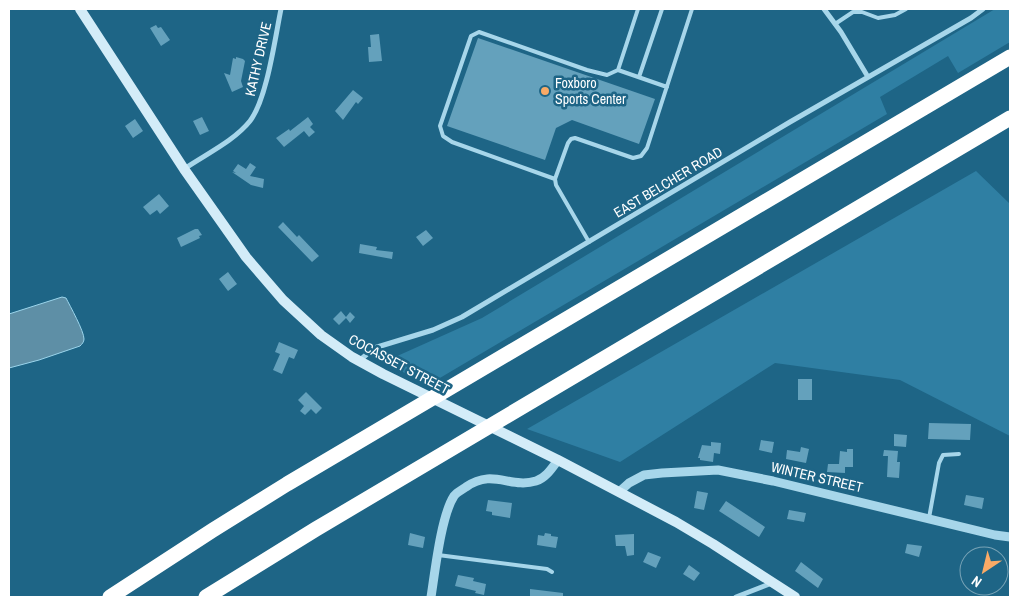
<svg xmlns="http://www.w3.org/2000/svg" width="1019" height="606" viewBox="0 0 1019 606" font-family="'Archivo Narrow',sans-serif">
  <style>
    .green { fill: #2f7fa3 }
    .water { fill: #5e8fa6; stroke: #9bd5ec }
    .building { fill: #64a1bc }
    .lines { fill: none; stroke-linecap: round; stroke-linejoin: round }
    .service { stroke: #a7d6ea; stroke-width: 4 }
    .minor { stroke: #a7d6ea; stroke-width: 5 }
    .tertiary { stroke: #a7d6ea; stroke-width: 9 }
    .secondary { stroke: #d3ecf8; stroke-width: 10 }
    .motorway { stroke: #fff; stroke-width: 15 }
    .poi-dot { fill: #f9aa66; stroke: #1e6586; stroke-width: 2 }
    .labels { text-anchor: middle; dominant-baseline: central; stroke-width: 5; stroke-linejoin: round; paint-order: stroke }
    .street-label { font-size: 14px; fill: #fff; stroke: #1e6586 }
    .poi-label { font-size: 14px; fill: #fff; stroke: #1e6586; text-anchor: start }
  </style>
  <rect width="100%" height="100%" fill="#1e6586"/>
  <path class="green" d="M995,9H1010V42L958,73L948,56L880,97L887,114L428,385L395,368V357L482,318Z
    M976,171L1010,204V436L900,380L775,363L620,462L527,429Z"/>
  <path class="water" d="M62,297L66,298C70,306 84,331 84,339C84,342 82,344 80,346L39,360L9,368V314Z"/>
  <path class="building" d="M156,25L158,28L161,27L170,40L161,46L150,28Z
    M379,34L382,61L369,62L368,47H371L370,35Z
    M478,38L655,99L639,144L572,120L556,128L545,160L447,126Z
    M236,57L243,59L245,61L241,81L243,87L232,92L224,73L230,75L233,58L236,59Z
    M353,90L363,98L358,104L356,102L343,120L335,111Z
    M202,117L209,131L200,135L193,121Z
    M308,117L313,124L310,127L315,132L309,137L304,131L284,147L276,138L289,129L290,131Z
    M135,119L143,131L133,138L125,126Z
    M250,163L256,167L250,176L264,179L263,188L251,185L232,172L236,173L233,171L238,164L246,169Z
    M159,194L169,206L160,214L157,210L150,215L143,207Z
    M283,222L297,237L299,235L319,256L312,262L278,227Z
    M195,229H198L202,235L199,236L200,238L181,247L177,238Z
    M426,230L433,238L423,246L416,237Z
    M360,244L377,247L376,250L393,252L392,259L359,253Z
    M228,272L237,284L228,291L219,279Z
    M341,311L346,317L350,312L355,317L350,323L346,318L339,325L333,319Z
    M279,342L298,350L294,359L289,357L282,374L273,370L280,354L275,352Z
    M798,379H812V400H798Z
    M306,392L322,408L316,414L311,409L305,415L300,411L304,406L298,400Z
    M929,423L971,424L970,440L928,439Z
    M894,434L907,435L906,447L894,446Z
    M761,440L774,442L772,453L759,450Z
    M711,442L721,443L720,454L714,453L713,462L700,460V458H698L702,445L711,446Z
    M801,447L809,449L806,463L786,459L787,450L800,452Z
    M847,449H853V467H845V473L827,472L828,464H839L840,451L847,452Z
    M884,450L898,451L897,462H900L899,478L887,477L888,456H883Z
    M697,491L708,493L704,510L694,508Z
    M966,495L984,498L982,509L964,505Z
    M488,500L512,503L510,518L492,515V512L486,511Z
    M726,501L765,527L759,537L719,511Z
    M789,510L806,513L804,522L787,519Z
    M410,533L425,537L423,548L408,545Z
    M545,533L551,534V536L558,537L556,548L537,545L538,535L544,536Z
    M634,534V555L627,556L625,546H616L615,535Z
    M907,544L922,546L919,557L905,553Z
    M648,552L661,557L656,568L643,562Z
    M801,562L823,579L818,588L795,571Z
    M689,565L700,573L694,581L683,574Z
    M458,575L474,578L473,581L486,584L484,595L475,593L476,591L455,586Z
    M530,589L563,593V597H530Z"/>
  <g class="lines">
    <path class="service" d="M638,9L618,70L667,87
      M835,24L853,12H862L878,18L895,15L906,9
      M639,77L662,9
      M555,179L452,142L443,136L440,126L471,36L479,32L587,70L607,75L618,70
      M589,242L556,185L555,179L568,143L571,139L575,138L633,158L641,156L647,148L692,9
      M929,518L939,463L943,455L959,454
      M438,555L547,569L552,572"/>
    <path class="minor" d="M824,9L841,32L868,77
      M184,169C206,154 234,141 250,121C267,99 275,38 281,9
      M359,361L374,348L433,330L462,317L790,122L971,18L983,9
      M736,597L772,583"/>
    <path class="tertiary" d="M619,492L629,483L644,475L662,473L718,470L773,481L995,535L1010,537
      M431,597C435,572 441,516 454,496C457,492 462,490 466,487C493,468 510,489 536,481C546,478 552,468 558,460"/>
    <path class="secondary" d="M80,9L184,169L246,257L283,300L321,335L352,357L383,374L558,460L676,522L713,544L795,597"/>
    <path class="motorway" d="M110,597L213,530L287,484L1010,57
      M206,597L316,529L1010,118"/>
  </g>
  <circle class="poi-dot" cx="545" cy="91" r="5"/>
  <g class="labels">
    <g class="street-label">
      <text transform="translate(258 59) rotate(-77)">KATHY DRIVE</text>
      <text transform="translate(668 182) rotate(-31)">EAST BELCHER ROAD</text>
      <text transform="translate(399 364) rotate(28)">COCASSET STREET</text>
      <text transform="translate(817 477) rotate(13)">WINTER STREET</text>
    </g>
    <g class="poi-label">
      <text x="555" y="83">Foxboro<tspan x="555" dy="16">Sports Center</tspan></text>
    </g>
  </g>
  <rect width="1019" height="606" fill="none" stroke="#ffffff" stroke-width="20"/>
  <g transform="translate(984 571) rotate(215)"><circle r="24" fill="#1e6586" stroke="#78a3b6"/>
  <path d="M0-4L9 19L0 12L-9 19Z" fill="#f9aa66"/>
  <text y="-8" font-size="14" font-weight="bold" text-anchor="middle" fill="#ffffff">N</text>
  </g>
</svg>
